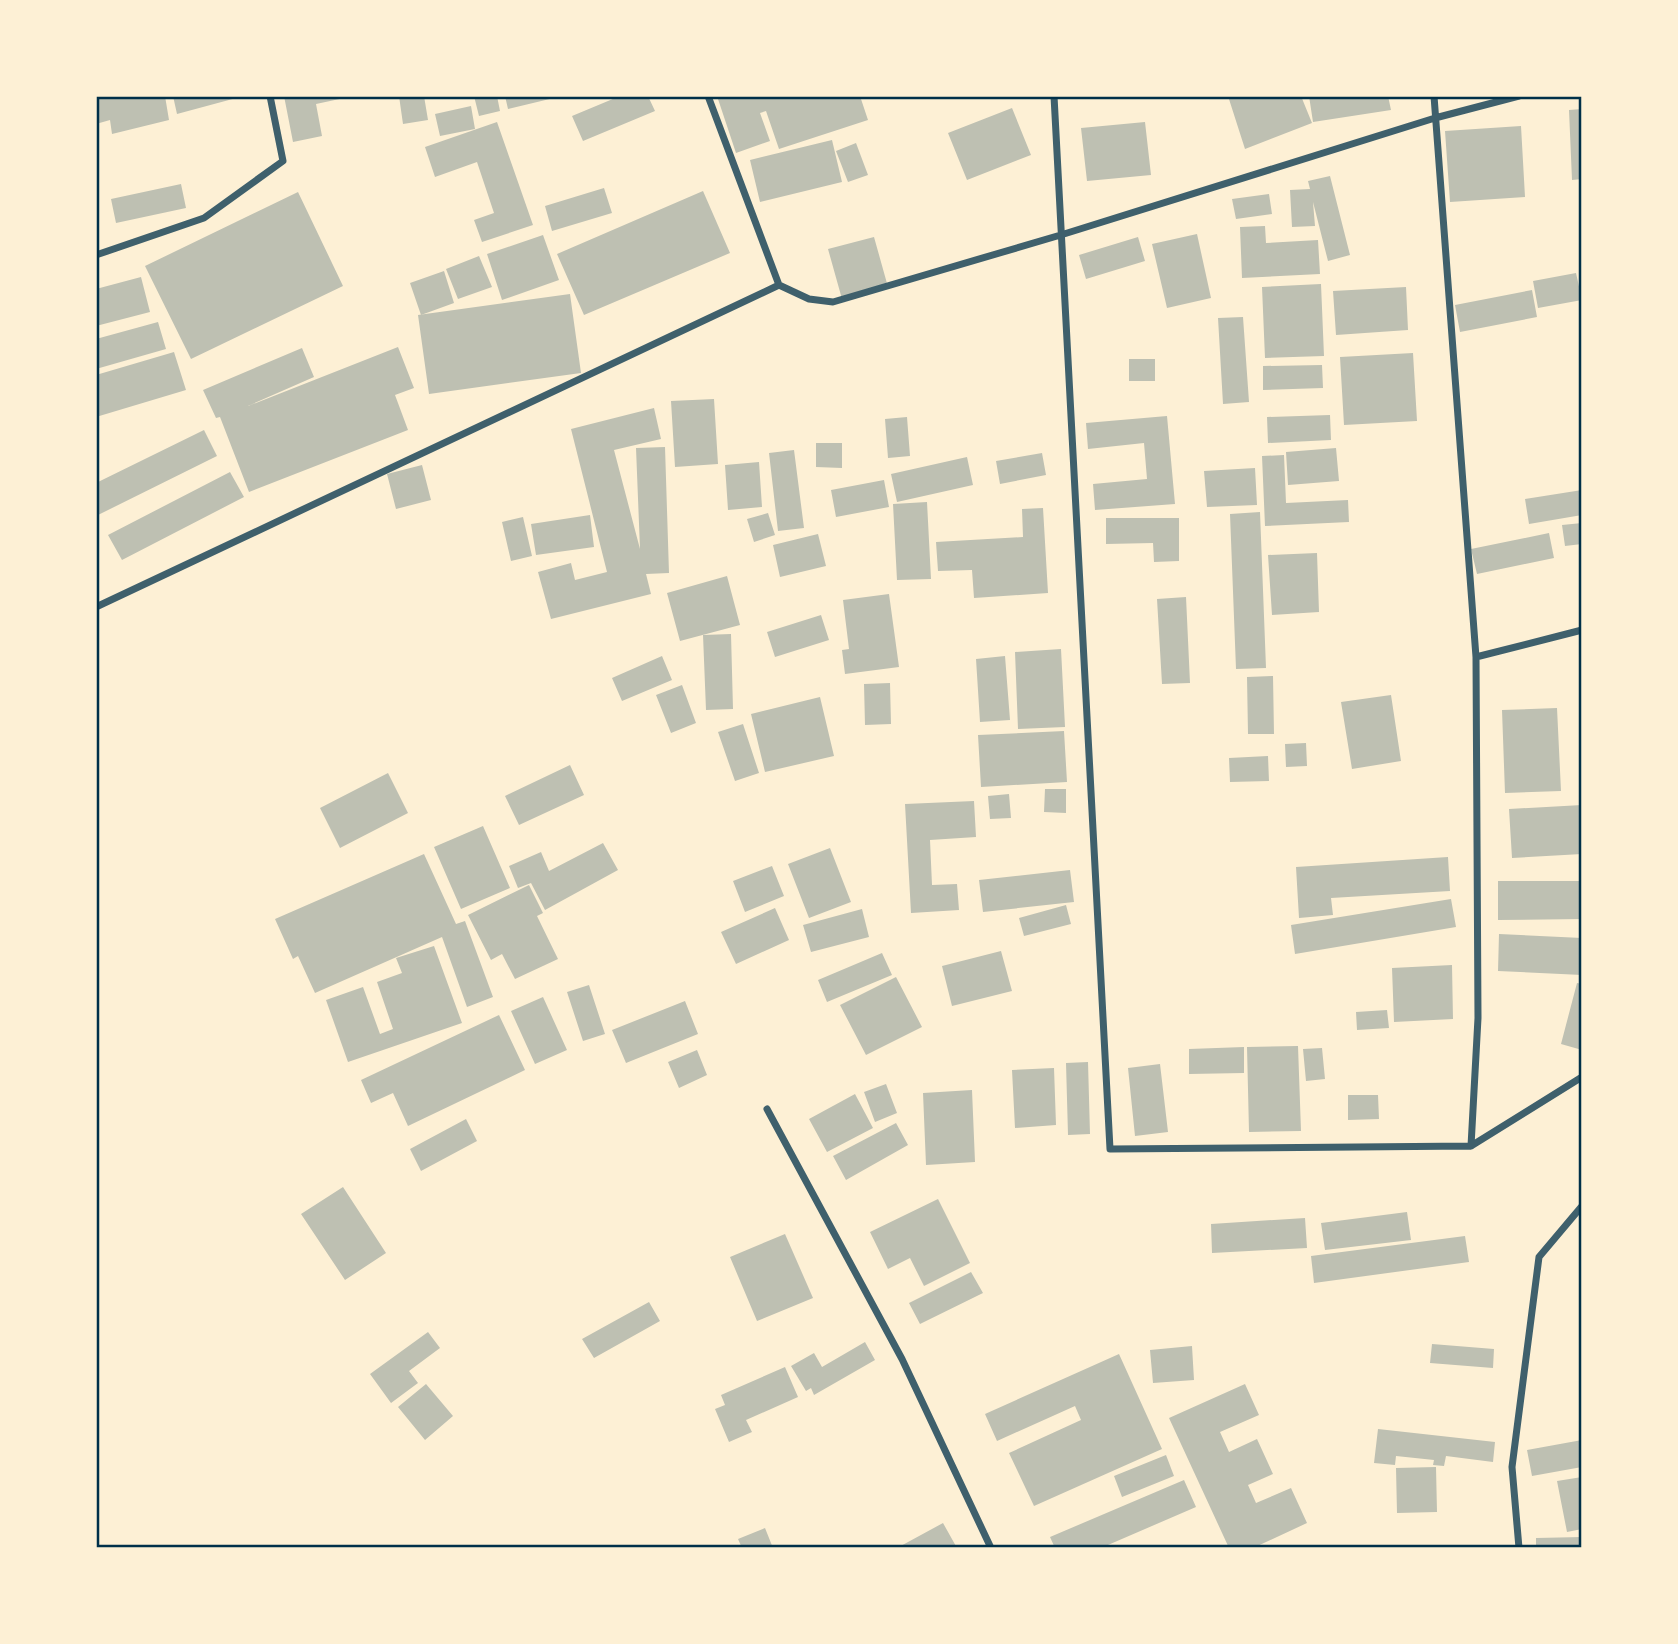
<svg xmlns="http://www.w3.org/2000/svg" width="1678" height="1644" viewBox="0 0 1678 1644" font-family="Lato,sans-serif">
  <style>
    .building { fill: #bec0b2 }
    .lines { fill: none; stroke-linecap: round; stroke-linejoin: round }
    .minor { stroke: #3f606c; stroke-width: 7 }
    .neatline { fill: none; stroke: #003049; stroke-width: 2.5 }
  </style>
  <rect width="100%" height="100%" fill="#fdf0d5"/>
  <path class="building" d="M96,96H165L169,120L112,134L110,120L96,124Z
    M173,96H239L240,97L177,114Z
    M284,96H349V97L316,104L322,136L293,142Z
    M399,96H424L428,120L403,124Z
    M474,96H497L500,111L479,116Z
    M505,96H558V97L508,109Z
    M620,96H648L655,111L583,141L572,116Z
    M717,96H860L868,120L779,149L766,111L760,113L770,141L736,153Z
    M1228,96H1301L1312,123L1245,149Z
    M1309,96H1388L1391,110L1313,122Z
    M471,106L475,129L440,136L435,114Z
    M1012,108L1031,155L967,180L948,133Z
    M1582,109V179L1572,180L1569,110Z
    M497,122L533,225L482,242L474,220L494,213L477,162L435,177L425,147Z
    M1145,122L1151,175L1087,181L1081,128Z
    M1521,126L1525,197L1450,202L1445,131Z
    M832,140L842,182L760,202L750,160Z
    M856,143L868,175L848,182L836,151Z
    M1330,176L1350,255L1328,261L1313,202L1315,226L1292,227L1290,190L1310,189L1308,181Z
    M181,184L186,208L116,223L111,199Z
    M604,188L612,213L552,231L545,206Z
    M703,191L730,253L584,315L557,254Z
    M298,192L343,286L191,359L145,266Z
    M1269,194L1272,214L1236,219L1232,199Z
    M1265,226L1266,243L1318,240L1320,274L1242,278L1240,227Z
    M1197,234L1211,298L1167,308L1152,244Z
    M543,235L559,280L502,300L487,254Z
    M874,237L888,287L842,299L828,249Z
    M1138,237L1145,261L1086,279L1079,255Z
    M479,256L492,287L458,299L446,269Z
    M444,271L454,303L421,315L410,283Z
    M1576,273L1582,300L1538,308L1533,281Z
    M141,277L150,312L96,326V289Z
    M1321,284L1324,356L1265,358L1262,287Z
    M1406,287L1408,330L1336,335L1333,291Z
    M1532,290L1537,317L1460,332L1455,305Z
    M570,294L581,373L429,394L418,315Z
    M1243,317L1249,402L1223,404L1218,318Z
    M158,322L166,349L96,369V339Z
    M398,347L414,388L395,395L408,430L249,492L220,417L216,418L203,390L302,348L314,377L248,406Z
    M174,352L186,390L96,417V375Z
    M1413,353L1417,421L1344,425L1340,357Z
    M1129,359H1155V381H1129Z
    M1322,365L1323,388L1263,390V366Z
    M714,399L718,464L675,467L671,401Z
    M654,408L661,439L614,450L640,549L636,448L665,447L669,573L646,574L651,594L551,619L538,572L571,563L575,580L607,572L571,429Z
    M1330,415L1331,440L1268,443L1267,417Z
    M1167,416L1175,504L1095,510L1093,484L1147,479L1144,443L1088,449L1086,423Z
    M907,417L910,456L888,458L885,419Z
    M204,430L217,456L96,516V483Z
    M816,443H842V468L816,467Z
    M1336,448L1339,481L1288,485L1286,452Z
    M794,450L804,528L778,531L769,453Z
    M1042,453L1046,475L1000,484L996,461Z
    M1284,455L1286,503L1348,500L1349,522L1265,526L1262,456Z
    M967,457L973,485L897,502L891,474Z
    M759,462L762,507L728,510L725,465Z
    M422,465L431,500L396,509L387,474Z
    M1255,468L1257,505L1207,507L1204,471Z
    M230,472L244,497L122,560L108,535Z
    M884,480L889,507L836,517L831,490Z
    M1582,490V515L1529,524L1525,499Z
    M927,502L931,579L897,580L893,504Z
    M1043,508L1048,593L974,598L972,570L938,571L936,542L1023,537L1022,509Z
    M1260,512L1266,668L1236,669L1230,514Z
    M768,513L775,535L754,542L747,519Z
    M590,515L594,547L536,555L531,524Z
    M523,517L532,556L511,561L502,522Z
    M1106,518H1179V561L1154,562L1153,543L1106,544Z
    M1582,523V544L1565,546L1562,525Z
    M1549,533L1554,558L1477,574L1471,549Z
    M818,534L826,566L780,577L773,545Z
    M1317,553L1319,612L1272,615L1268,555Z
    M727,576L740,625L680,641L667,593Z
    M889,594L899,667L845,674L842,650L849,649L843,600Z
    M1186,597L1190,683L1162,684L1157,599Z
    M821,615L829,640L775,657L767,632Z
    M731,634L733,709L706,710L703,635Z
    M1061,649L1065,727L1018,729L1015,652Z
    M662,656L672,680L622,701L612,678Z
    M1005,656L1010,720L980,722L976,659Z
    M1273,676L1274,734H1248L1247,677Z
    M890,683L891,724L865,725L864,684Z
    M682,685L696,723L671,733L656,695Z
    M1391,695L1401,761L1352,769L1341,702Z
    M820,697L834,756L765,772L751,714Z
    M1557,708L1561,791L1505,793L1502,710Z
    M743,724L759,773L735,781L718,732Z
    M1064,731L1067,782L981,787L978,735Z
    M1306,743L1307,766L1286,767L1285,744Z
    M1268,756L1269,781L1230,782L1229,758Z
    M570,765L584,795L519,825L505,796Z
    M388,773L408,813L340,848L320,808Z
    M1045,789H1066V813L1044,812Z
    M1009,794L1011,818L990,819L988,796Z
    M974,801L976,837L930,840L932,885L957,884L959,910L911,913L905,804Z
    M1582,805V854L1512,858L1509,809Z
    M483,826L510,888L461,909L434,847Z
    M603,843L618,870L545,910L531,883L518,888L509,866L541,852L549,871Z
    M830,848L851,902L809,918L788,864Z
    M424,854L456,924L465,921L493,997L467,1007L442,937L315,993L298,956L293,959L275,919Z
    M1448,857L1450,891L1331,898L1333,915L1299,918L1296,867Z
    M772,866L784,896L745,912L733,881Z
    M1070,870L1074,902L983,912L979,880Z
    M1498,881H1582V919L1498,920Z
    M529,885L543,913L537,916L558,959L515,979L502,954L491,960L468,915Z
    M1451,899L1456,927L1295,954L1291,925Z
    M1066,905L1071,924L1024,936L1019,918Z
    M775,908L789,940L736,964L721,932Z
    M862,909L869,937L811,952L803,925Z
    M1499,934L1582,938V975L1498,971Z
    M434,946L462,1023L348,1062L326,1000L363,987L380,1034L393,1029L377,982L402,973L396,958Z
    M1001,951L1012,991L952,1006L942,966Z
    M882,953L892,975L827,1002L818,980Z
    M1452,965L1453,1019L1394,1022L1392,968Z
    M896,977L922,1027L866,1055L840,1005Z
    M1577,983L1582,984V1050L1561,1044Z
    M589,985L605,1034L583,1041L567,992Z
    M543,997L567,1050L535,1064L511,1011Z
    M685,1001L698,1034L626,1063L612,1030Z
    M1387,1010L1389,1028L1357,1030L1356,1012Z
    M499,1015L525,1070L408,1126L393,1093L371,1103L361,1080Z
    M1298,1046L1301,1131L1249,1132L1247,1047Z
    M1244,1047V1073L1189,1074V1049Z
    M1322,1048L1325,1079L1306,1081L1303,1049Z
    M697,1050L707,1075L679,1088L668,1062Z
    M1088,1062L1090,1134L1068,1135L1066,1063Z
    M1160,1064L1168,1132L1135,1136L1128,1068Z
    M1054,1068L1056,1125L1015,1128L1012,1070Z
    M886,1084L897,1113L875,1122L864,1092Z
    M972,1090L975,1162L926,1165L923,1093Z
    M855,1094L873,1128L827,1152L809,1119Z
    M1348,1095H1378L1379,1119L1348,1120Z
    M466,1119L477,1141L421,1171L410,1149Z
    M896,1123L908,1145L846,1180L833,1156Z
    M343,1187L386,1253L345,1280L301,1214Z
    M938,1199L970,1263L924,1286L910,1258L888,1269L870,1232Z
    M1407,1212L1411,1240L1325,1250L1321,1223Z
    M1305,1218L1307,1248L1212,1253L1211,1224Z
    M785,1234L813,1298L757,1321L730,1257Z
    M1465,1236L1469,1262L1314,1283L1311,1256Z
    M971,1272L983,1293L920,1324L909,1303Z
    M649,1302L660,1321L594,1358L582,1339Z
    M428,1332L440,1348L409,1371L418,1383L391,1403L370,1374Z
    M865,1342L875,1360L814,1395L811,1388L806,1391L791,1366L814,1353L822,1367Z
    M1432,1344L1494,1349L1493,1368L1430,1363Z
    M1192,1346L1194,1380L1153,1383L1150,1350Z
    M1119,1354L1162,1449L1034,1506L1009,1453L1081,1420L1075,1406L997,1441L985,1414Z
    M785,1367L798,1397L746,1420L752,1432L729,1442L715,1409L725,1405L721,1395Z
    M426,1384L453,1416L425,1440L398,1407Z
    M1245,1384L1259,1415L1220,1432L1229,1452L1257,1439L1273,1474L1248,1485L1256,1503L1291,1488L1307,1523L1253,1548H1229L1169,1418Z
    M1378,1429L1495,1442L1493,1462L1446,1456L1444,1466L1433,1465L1434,1460L1396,1456L1395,1465L1374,1463Z
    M1582,1440V1467L1532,1476L1527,1450Z
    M1166,1455L1174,1476L1122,1497L1114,1476Z
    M1436,1467L1437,1512L1397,1513L1396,1468Z
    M1582,1477V1529L1567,1532L1557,1481Z
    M1184,1480L1196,1507L1101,1548H1055L1050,1537Z
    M943,1523L957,1548H897Z
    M765,1528L773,1548H742L738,1539Z
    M1582,1537V1548H1536V1538Z"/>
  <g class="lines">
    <path class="minor" d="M708,96L779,285L809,299L833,302L1064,234L1435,118L1519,96
      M1054,96L1110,1149L1471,1146L1478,1018L1476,657L1434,96
      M96,255L204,218L283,161L270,96
      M96,607L779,285
      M1476,657L1582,630
      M767,1109L902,1359L991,1548
      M1471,1146L1582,1077
      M1519,1548L1512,1467L1539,1257L1582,1206"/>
  </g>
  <rect width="1678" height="1644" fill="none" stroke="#fdf0d5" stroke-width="196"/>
  <rect x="98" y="98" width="1482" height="1448" class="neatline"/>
</svg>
